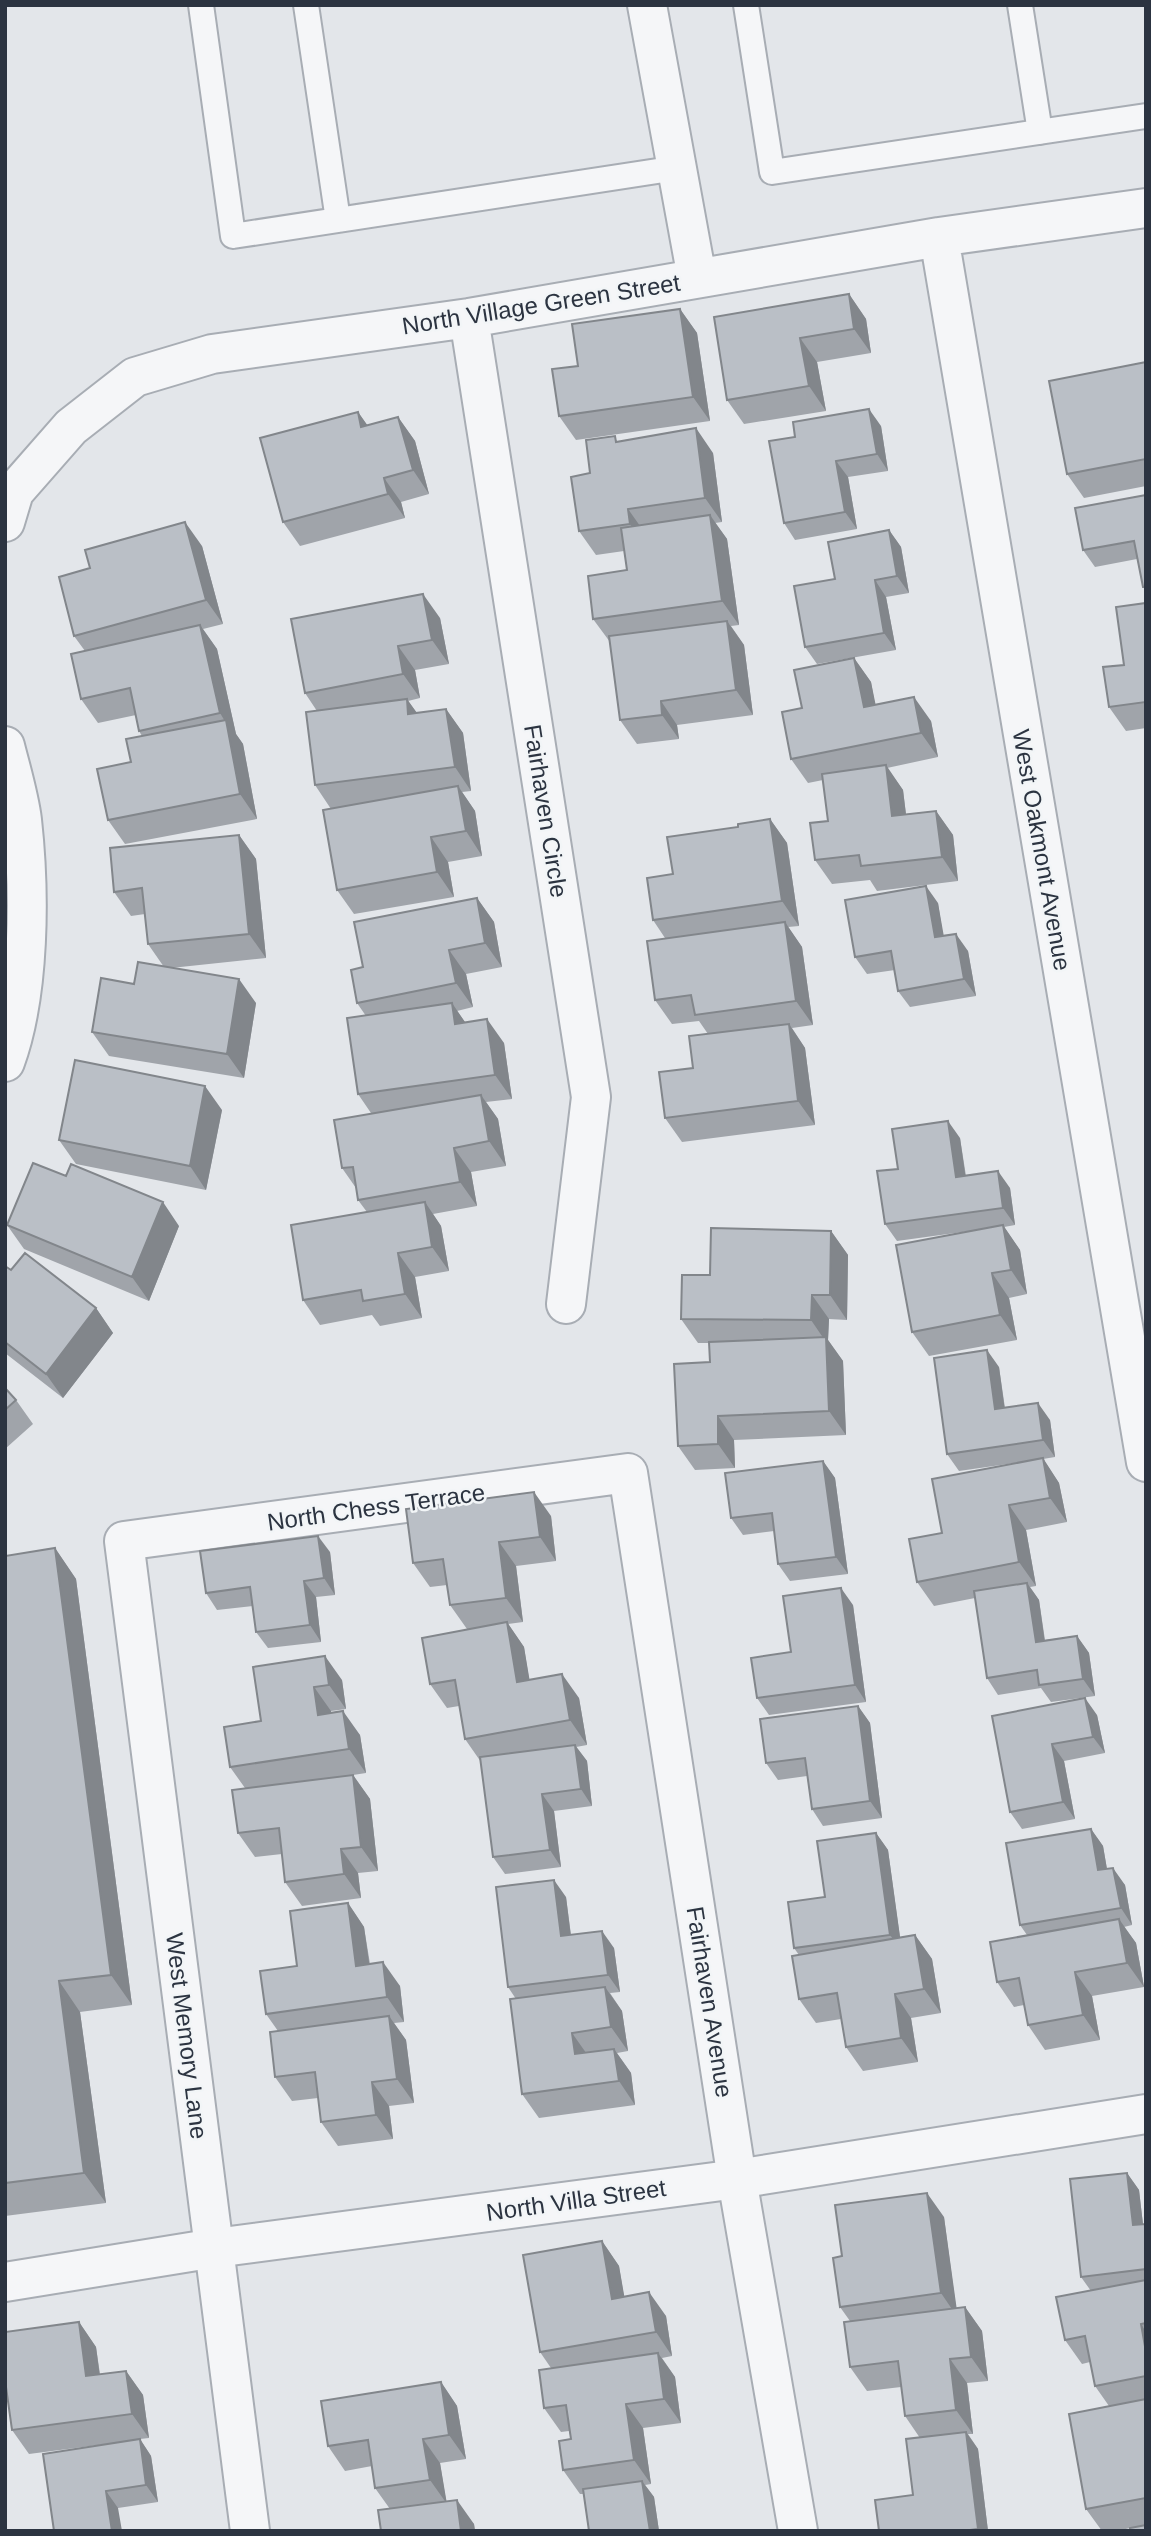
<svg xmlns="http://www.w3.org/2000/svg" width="1151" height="2536" viewBox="0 0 1151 2536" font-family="Helvetica,sans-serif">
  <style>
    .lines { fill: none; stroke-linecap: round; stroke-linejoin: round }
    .service-casing { stroke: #a8adb4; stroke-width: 28 }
    .minor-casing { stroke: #a8adb4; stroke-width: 42 }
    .tertiary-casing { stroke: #a8adb4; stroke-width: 42 }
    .service { stroke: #f5f6f8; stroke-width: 24 }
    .minor { stroke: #f5f6f8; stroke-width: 38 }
    .tertiary { stroke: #f5f6f8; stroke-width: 38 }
    .wall { fill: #a0a4aa }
    .shaded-wall { fill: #82868b }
    .building { fill: #babfc6; stroke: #82868b; stroke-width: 2 }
    .labels { text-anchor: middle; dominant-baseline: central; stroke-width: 5; stroke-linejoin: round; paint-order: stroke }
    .street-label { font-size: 24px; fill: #2c3441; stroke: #f2f5f7 }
  </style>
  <rect width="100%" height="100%" fill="#e3e6ea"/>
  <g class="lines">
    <defs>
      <path id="service" d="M201,5L233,236L677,168
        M306,5L338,220
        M746,5L772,172L1146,116
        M1020,5L1040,132"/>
      <path id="minor" d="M647,5L697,278
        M939,237L1146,1462
        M469,318L591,1097L566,1304
        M5,522L14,492L71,427L135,377L212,354L469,318L939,237L1146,208
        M5,746C11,770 19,796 22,820C30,892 30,994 5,1062
        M250,2531L124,1541L628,1473L737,2179L798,2531"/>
      <path id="tertiary" d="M5,2282L215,2248L737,2179L1146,2114"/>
    </defs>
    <use href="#service" class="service-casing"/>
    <use href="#minor" class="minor-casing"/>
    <use href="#tertiary" class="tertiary-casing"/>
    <use href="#service" class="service"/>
    <use href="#minor" class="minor"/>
    <use href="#tertiary" class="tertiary"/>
  </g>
  <path class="wall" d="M849,294L866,319L871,353L817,362L826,411L744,424L727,400Z
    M680,309L697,333L710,421L576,440L559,416Z
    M1146,362V486L1084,498L1067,474Z
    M358,412L367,425L398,417L415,441L429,494L401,502L405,518L300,546L283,522Z
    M881,426L888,471L848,477L857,529L795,540L784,523L769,441Z
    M619,442L713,453L722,522L715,523L727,539L739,625L731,626L744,645L753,715L677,725L679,739L637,744L620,720L610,642L593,619L627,570L624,551L596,555L579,531L590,473Z
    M1146,495V591L1143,587L1137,559L1095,567L1083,550Z
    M889,530L901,547L909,593L886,597L896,650L817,664L805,647L835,579Z
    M202,546L223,624L203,629L217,649L236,734L243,744L257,819L125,844L108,820L142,736L139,731L136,715L98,723L81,699L85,651L74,636Z
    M1146,603V728L1126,731L1109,707Z
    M440,618L449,664L415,670L420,698L408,701L417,713L446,709L463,733L471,791L462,792L475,811L482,856L448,862L454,897L354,914L337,890L331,809L315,785L317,711L305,693Z
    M854,658L871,682L875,705L931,721L938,757L887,768L903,790L906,814L936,811L953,835L958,881L877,891L870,880L832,884L815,860L828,821L823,780L808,783L791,759Z
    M770,819L787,843L799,926L788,927L802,947L813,1025L792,1028L805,1048L815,1125L682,1142L665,1118L693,1068L708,1034L699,1021L672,1024L655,1000L665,938L653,920L673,874L738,827Z
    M239,835L256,859L266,958L171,968L256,1003L244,1078L109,1056L92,1032L134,984L164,967L148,944L145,914L131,916L114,892Z
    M477,898L494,922L502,967L466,974L473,1007L457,1011L465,1022L504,1043L512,1099L486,1102L498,1119L506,1166L471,1172L477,1206L433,1214L441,1226L449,1271L415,1277L422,1318L380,1326L372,1315L320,1325L303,1300L367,1212L358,1200L356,1188L342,1168L371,1113L358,1094L366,1016L357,1003L363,967Z
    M938,903L943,936L968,951L976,996L910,1007L898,991L895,970L867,974L855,957Z
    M222,1110L206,1190L76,1164L59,1140Z
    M960,1138L966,1176L1010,1188L1015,1225L1004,1227L1020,1250L1027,1294L1009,1298L1017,1340L929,1356L912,1332L977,1230L897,1241L885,1224L898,1169Z
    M7,1225L179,1226L149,1301L24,1249Z
    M831,1231L848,1255L847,1320L829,1319L828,1340L843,1361L846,1435L734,1440L735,1468L695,1470L678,1446L710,1362L709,1343H698L681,1319L710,1275Z
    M5,1266L11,1270L96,1308L113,1333L63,1398L5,1353Z
    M999,1367L1005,1408L1050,1420L1055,1457L1043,1459L1059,1483L1067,1522L1026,1530L1036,1586L1030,1587L1039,1600L1045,1640L1077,1636L1089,1653L1095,1696L1051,1702L1041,1688L998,1695L987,1678L975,1598L934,1606L917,1582L942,1533L1028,1461L959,1471L947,1454Z
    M5,1388L16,1400L33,1424L5,1449Z
    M823,1461L835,1478L848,1574L790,1581L778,1564L774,1531L743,1535L731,1518Z
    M551,1516L556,1561L516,1566L523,1622L508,1624L524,1647L529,1679L579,1698L587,1745L576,1747L587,1761L592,1806L554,1811L561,1867L505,1874L493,1857L481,1762L465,1739L459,1706L447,1708L430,1684L467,1629L450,1605L447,1585L430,1587L413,1563Z
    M55,1548L76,1579L132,2005L80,2012L106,2203L5,2216V1556Z
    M330,1552L335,1595L316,1597L321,1642L268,1648L256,1632L253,1606L217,1610L206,1593Z
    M853,1605L866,1702L769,1715L757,1698L791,1652Z
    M253,1667L342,1680L346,1709L331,1711V1713L360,1735L366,1773L353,1775L370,1799L378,1871L358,1873L361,1898L302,1906L285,1882L282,1854L255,1857L238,1833L245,1788L230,1767L261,1721Z
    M858,1706L870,1723L882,1818L823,1826L812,1809L807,1776L778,1780L766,1763Z
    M1097,1715L1105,1753L1064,1761L1075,1819L1022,1829L1010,1812L992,1716Z
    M1091,1829L1103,1846L1107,1869L1125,1885L1132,1925L1124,1927L1136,1943L1144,1987L1092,1996L1100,2040L1045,2050L1028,2025L1024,2005L1014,2007L997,1982L1027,1935L1020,1925Z
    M876,1833L888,1850L900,1938L915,1935L932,1959L941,2013L911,2018L918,2062L863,2071L846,2047L841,2019L816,2023L799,1999V1955L794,1948L825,1897Z
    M566,1897L571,1935L614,1948L620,1992L610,1993L622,2011L628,2051L617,2053L631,2073L635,2105L539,2118L522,2094L516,1999L508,1987Z
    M348,1903L364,1927L370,1964L400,1986L404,2022L394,2023L406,2040L414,2103L389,2106L393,2139L338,2146L321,2122L318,2098L292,2101L275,2077L278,2031L266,2014L297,1966Z
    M1127,2173L1139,2190L1143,2224H1146V2531L1130,2528L1117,2531H1102L1086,2509L1109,2406L1095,2386L1090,2362L1082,2364L1065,2340L1091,2291L1081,2277Z
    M944,2217L956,2308L965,2307L982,2331L988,2381L967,2383L973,2434H968L978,2449L988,2531H879L913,2495L920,2438L905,2416L901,2387L867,2391L850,2367V2321L840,2307L842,2256Z
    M602,2241L619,2266L624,2297L666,2316L672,2356L662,2358L675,2377L681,2423L643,2428L651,2484L645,2485L654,2497L659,2531H589L584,2494H580L563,2470L571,2439L569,2431L561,2432L544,2408L551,2368L540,2352Z
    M79,2322L96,2347L100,2374L126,2371L143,2395L149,2438L140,2439L151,2456L158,2502L118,2508L54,2531L137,2440L29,2454L12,2430Z
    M441,2382L457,2406L466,2459L440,2463L446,2501L474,2524L475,2531H381L390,2509L375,2488L372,2466L345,2471L328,2446Z"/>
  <path class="shaded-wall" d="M849,294L866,319L871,353L854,329Z
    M680,309L697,333L710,421L693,397Z
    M800,338L817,362L826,411L809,386Z
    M869,409L881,426L888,471L877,454Z
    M358,412L375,436L361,427Z
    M398,417L415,441L429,494L413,470Z
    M696,428L713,453L722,522L705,498Z
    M836,461L848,477L857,529L845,512Z
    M384,478L401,502L405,518L388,494Z
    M628,509L645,533L647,548L630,524Z
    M710,515L727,539L739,625L722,601Z
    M185,522L202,546L223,624L206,600Z
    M889,530L901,547L909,593L897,576Z
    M875,580L886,597L896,650L884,633Z
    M423,594L440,618L449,664L432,640Z
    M727,621L744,645L753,715L736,690Z
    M200,625L217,649L236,734L243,744L257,819L240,794L226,723L220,713Z
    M398,646L415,670L420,698L403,674Z
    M854,658L871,682L881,731L864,707Z
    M914,697L931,721L938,757L921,733Z
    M407,699L424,723L408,714Z
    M661,701L677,725L679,739L662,715Z
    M446,709L463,733L471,791L455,767Z
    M886,765L903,790L909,840L892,816Z
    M458,786L475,811L482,856L466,831Z
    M936,811L953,835L958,881L942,857Z
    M770,819L787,843L799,926L782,901Z
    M239,835L256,859L266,958L249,934Z
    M431,837L448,862L454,897L437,872Z
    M926,886L938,903L947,954L935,937Z
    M477,898L494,922L502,967L485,943Z
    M785,922L802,947L813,1025L796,1001Z
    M956,934L968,951L976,996L964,979Z
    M449,950L466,974L473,1007L456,983Z
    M239,979L256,1003L244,1078L227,1054Z
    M452,1003L469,1028L455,1024Z
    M487,1019L504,1043L512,1099L495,1075Z
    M789,1024L805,1048L815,1125L798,1101Z
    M205,1086L222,1110L206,1190L190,1166Z
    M481,1095L498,1119L506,1166L489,1141Z
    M948,1121L960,1138L968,1194L956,1177Z
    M454,1148L471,1172L477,1206L460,1182Z
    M998,1171L1010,1188L1015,1225L1003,1208Z
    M163,1202L179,1226L149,1301L132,1277Z
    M425,1202L441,1226L449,1271L432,1247Z
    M1003,1225L1020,1250L1027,1294L1011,1270Z
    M831,1231L848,1255L847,1320L830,1295Z
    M398,1253L415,1277L422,1318L405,1294Z
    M992,1273L1009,1298L1017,1340L1000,1315Z
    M812,1295L829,1319L828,1340L843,1361L846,1435L829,1411L826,1342L811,1320Z
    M96,1308L113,1333L63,1398L46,1374Z
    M987,1350L999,1367L1007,1426L995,1409Z
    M1038,1403L1050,1420L1055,1457L1043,1440Z
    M718,1416L734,1440L735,1468L718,1444Z
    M1043,1458L1059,1483L1067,1522L1050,1498Z
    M823,1461L835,1478L848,1574L836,1557Z
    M534,1492L551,1516L556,1561L540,1537Z
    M1009,1505L1026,1530L1036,1586L1019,1562Z
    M318,1536L330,1552L335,1595L324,1578Z
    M499,1542L516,1566L523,1622L506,1598Z
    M55,1548L76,1579L132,2005L111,1975Z
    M304,1581L316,1597L321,1642L310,1625Z
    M1027,1583L1039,1600L1047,1658L1036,1642Z
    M841,1588L853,1605L866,1702L855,1685Z
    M507,1622L524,1647L534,1706L517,1682Z
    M1077,1636L1089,1653L1095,1696L1083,1679Z
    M325,1656L342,1680L346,1709L329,1685Z
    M562,1674L579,1698L587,1745L570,1720Z
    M314,1687L331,1711L335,1739L318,1715Z
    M1085,1698L1097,1715L1105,1753L1093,1737Z
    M858,1706L870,1723L882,1818L870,1801Z
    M343,1711L360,1735L366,1773L349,1749Z
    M1052,1744L1064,1761L1075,1819L1063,1802Z
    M575,1745L587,1761L592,1806L581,1789Z
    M353,1775L370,1799L378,1871L361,1847Z
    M542,1794L554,1811L561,1867L550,1850Z
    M1091,1829L1103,1846L1110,1887L1098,1870Z
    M876,1833L888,1850L902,1951L890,1935Z
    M341,1849L358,1873L361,1898L344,1874Z
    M1113,1868L1125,1885L1132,1925L1121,1908Z
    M554,1880L566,1897L573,1953L561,1936Z
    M348,1903L364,1927L373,1990L356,1966Z
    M1119,1919L1136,1943L1144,1987L1127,1963Z
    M602,1931L614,1948L620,1992L608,1975Z
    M915,1935L932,1959L941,2013L924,1989Z
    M383,1962L400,1986L404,2022L387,1997Z
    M1075,1972L1092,1996L1100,2040L1083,2015Z
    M59,1981L80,2012L106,2203L84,2173Z
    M605,1987L622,2011L628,2051L611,2027Z
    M895,1994L911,2018L918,2062L901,2038Z
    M389,2016L406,2040L414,2103L397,2079Z
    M572,2033L589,2057L575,2054Z
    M614,2049L631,2073L635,2105L619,2081Z
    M372,2082L389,2106L393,2139L376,2115Z
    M1127,2173L1139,2190L1145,2242L1133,2225Z
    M927,2193L944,2217L958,2318L941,2293Z
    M602,2241L619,2266L629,2323L612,2299Z
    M649,2292L666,2316L672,2356L656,2332Z
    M965,2307L982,2331L988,2381L971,2357Z
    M79,2322L96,2347L103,2400L86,2376Z
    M1141,2324L1146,2332V2352Z
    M658,2353L675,2377L681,2423L664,2399Z
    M950,2359L967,2383L973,2434L956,2410Z
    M126,2371L143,2395L149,2438L132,2414Z
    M441,2382L457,2406L466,2459L449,2435Z
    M626,2404L643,2428L651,2484L634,2460Z
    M966,2432L978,2449L988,2531H980L978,2529Z
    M140,2439L151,2456L158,2502L146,2485Z
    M423,2439L440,2463L447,2504L430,2480Z
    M642,2481L654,2497L659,2531H650Z
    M106,2491L118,2508L122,2531H112Z
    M457,2500L474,2524L475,2531H461Z"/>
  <path class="building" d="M849,294L854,329L800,338L809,386L727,400L714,317Z
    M680,309L693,397L559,416L552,369L578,366L572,324Z
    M1146,362V459L1067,474L1049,381Z
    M869,409L877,454L836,461L845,512L784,523L769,441L795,437L793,422Z
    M358,412L361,427L398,417L413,470L384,478L388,494L283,522L260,438Z
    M696,428L705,498L628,509L630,524L579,531L571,477L590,473L586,440L615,436L616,442Z
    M1146,495V587H1143L1134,541L1083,550L1075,508Z
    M710,515L722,601L593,619L588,576L627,570L621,528Z
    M185,522L206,600L74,636L59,577L90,568L85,550Z
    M889,530L897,576L875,580L884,633L805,647L794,586L835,579L828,542Z
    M423,594L432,640L398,646L403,674L305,693L291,619Z
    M1146,603V702L1109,707L1103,667L1124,665L1116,607Z
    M727,621L736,690L661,701L662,715L620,720L609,636Z
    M200,625L220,713L139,731L130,688L81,699L71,654Z
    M854,658L864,707L914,697L921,733L791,759L782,712L802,708L794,670Z
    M407,699L408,714L446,709L455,767L315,785L306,712Z
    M226,720L240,794L108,820L97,769L131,762L126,739Z
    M886,765L892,816L936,811L942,857L861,866L859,855L815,860L810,823L828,821L822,774Z
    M458,786L466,831L431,837L437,872L337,890L323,810Z
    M770,819L782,901L653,920L647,878L673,874L667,837L738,827V824Z
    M239,835L249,934L148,944L142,888L114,892L110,848Z
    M926,886L935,937L956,934L964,979L898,991L891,951L855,957L845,900Z
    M477,898L485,943L449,950L456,983L357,1003L351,970L363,967L354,922Z
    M785,922L796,1001L695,1015L691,995L655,1000L647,941Z
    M138,962L239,979L227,1054L92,1032L101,978L134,984Z
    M452,1003L455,1024L487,1019L495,1075L358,1094L347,1018Z
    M789,1024L798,1101L665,1118L659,1072L693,1068L689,1036Z
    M75,1060L205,1086L190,1166L59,1140Z
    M481,1095L489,1141L454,1148L460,1182L358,1200L353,1167L342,1168L334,1120Z
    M948,1121L956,1177L998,1171L1003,1208L885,1224L877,1171L898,1169L892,1129Z
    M33,1163L66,1176L71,1164L163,1202L132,1277L7,1225Z
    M425,1202L432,1247L398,1253L405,1294L363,1301L361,1290L303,1300L291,1225Z
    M1003,1225L1011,1270L992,1273L1000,1315L912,1332L896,1245Z
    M711,1228L831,1231L830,1295H812L811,1320L681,1319L682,1275H710Z
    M25,1253L96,1308L46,1374L5,1342V1266L11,1270Z
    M826,1337L829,1411L718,1416V1444L678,1446L674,1364L710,1362L709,1342Z
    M987,1350L995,1409L1038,1403L1043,1440L947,1454L934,1358Z
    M5,1388L16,1400L5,1410Z
    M1043,1458L1050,1498L1009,1505L1019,1562L917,1582L909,1539L942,1533L932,1479Z
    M823,1461L836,1557L778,1564L772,1513L731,1518L725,1473Z
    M534,1492L540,1537L499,1542L506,1598L450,1605L443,1559L413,1563L406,1509Z
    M318,1536L324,1578L304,1581L310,1625L256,1632L250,1587L206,1593L200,1551Z
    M55,1548L111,1975L59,1981L84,2173L5,2183V1556Z
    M1027,1583L1036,1642L1077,1636L1083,1679L1039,1685L1037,1670L987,1678L974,1591Z
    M841,1588L855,1685L757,1698L751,1658L791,1652L783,1596Z
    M507,1622L517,1682L562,1674L570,1720L465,1739L455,1680L430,1684L422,1638Z
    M325,1656L329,1685L314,1687L318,1715L343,1711L349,1749L230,1767L224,1727L261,1721L253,1667Z
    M1085,1698L1093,1737L1052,1744L1063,1802L1010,1812L992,1716Z
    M858,1706L870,1801L812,1809L805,1758L766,1763L760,1719Z
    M575,1745L581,1789L542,1794L550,1850L493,1857L480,1757Z
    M353,1775L361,1847L341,1849L344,1874L285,1882L279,1828L238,1833L232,1790Z
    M1091,1829L1098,1870L1113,1868L1121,1908L1020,1925L1006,1843Z
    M876,1833L890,1935L794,1948L788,1902L825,1897L817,1841Z
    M554,1880L561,1936L602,1931L608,1975L508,1987L496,1887Z
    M348,1903L356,1966L383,1962L387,1997L266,2014L260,1971L297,1966L290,1911Z
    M1119,1919L1127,1963L1075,1972L1083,2015L1028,2025L1019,1978L997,1982L990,1942Z
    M915,1935L924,1989L895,1994L901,2038L846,2047L837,1993L799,1999L792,1956Z
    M605,1987L611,2027L572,2033L575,2054L614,2049L619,2081L522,2094L510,1999Z
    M389,2016L397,2079L372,2082L376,2115L321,2122L315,2072L275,2077L270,2032Z
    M1127,2173L1133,2225L1146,2224V2269L1081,2277L1070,2179Z
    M927,2193L941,2293L840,2307L833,2258L842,2256L835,2205Z
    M602,2241L612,2299L649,2292L656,2332L540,2352L523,2255Z
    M1146,2280V2323L1141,2324L1146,2352V2376L1095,2386L1085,2336L1065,2340L1056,2297Z
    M965,2307L971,2357L950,2359L956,2410L905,2416L898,2361L850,2367L844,2322Z
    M79,2322L86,2376L126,2371L132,2414L12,2430L5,2380V2332Z
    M658,2353L664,2399L626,2404L634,2460L563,2470L559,2441L571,2439L566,2405L544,2408L539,2370Z
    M441,2382L449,2435L423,2439L430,2480L375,2488L368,2440L328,2446L321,2401Z
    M1146,2399V2498L1086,2509L1069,2414Z
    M966,2432L978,2529L962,2531H879L875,2500L913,2495L906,2439Z
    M140,2439L146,2485L106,2491L112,2531H54L43,2454Z
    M642,2481L650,2531H589L583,2489Z
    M457,2500L461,2531H381L378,2510Z
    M1146,2525V2531H1130V2528Z"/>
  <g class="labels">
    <g class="street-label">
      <text transform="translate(541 304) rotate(-9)">North Village Green Street</text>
      <text transform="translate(546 811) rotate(81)">Fairhaven Circle</text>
      <text transform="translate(1042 850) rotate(80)">West Oakmont Avenue</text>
      <text transform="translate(376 1507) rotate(-8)">North Chess Terrace</text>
      <text transform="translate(710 2002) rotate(81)">Fairhaven Avenue</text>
      <text transform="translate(187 2036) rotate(83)">West Memory Lane</text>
      <text transform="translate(576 2200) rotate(-8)">North Villa Street</text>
    </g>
  </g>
  <rect width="1151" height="2536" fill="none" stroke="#2c3441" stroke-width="14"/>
</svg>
